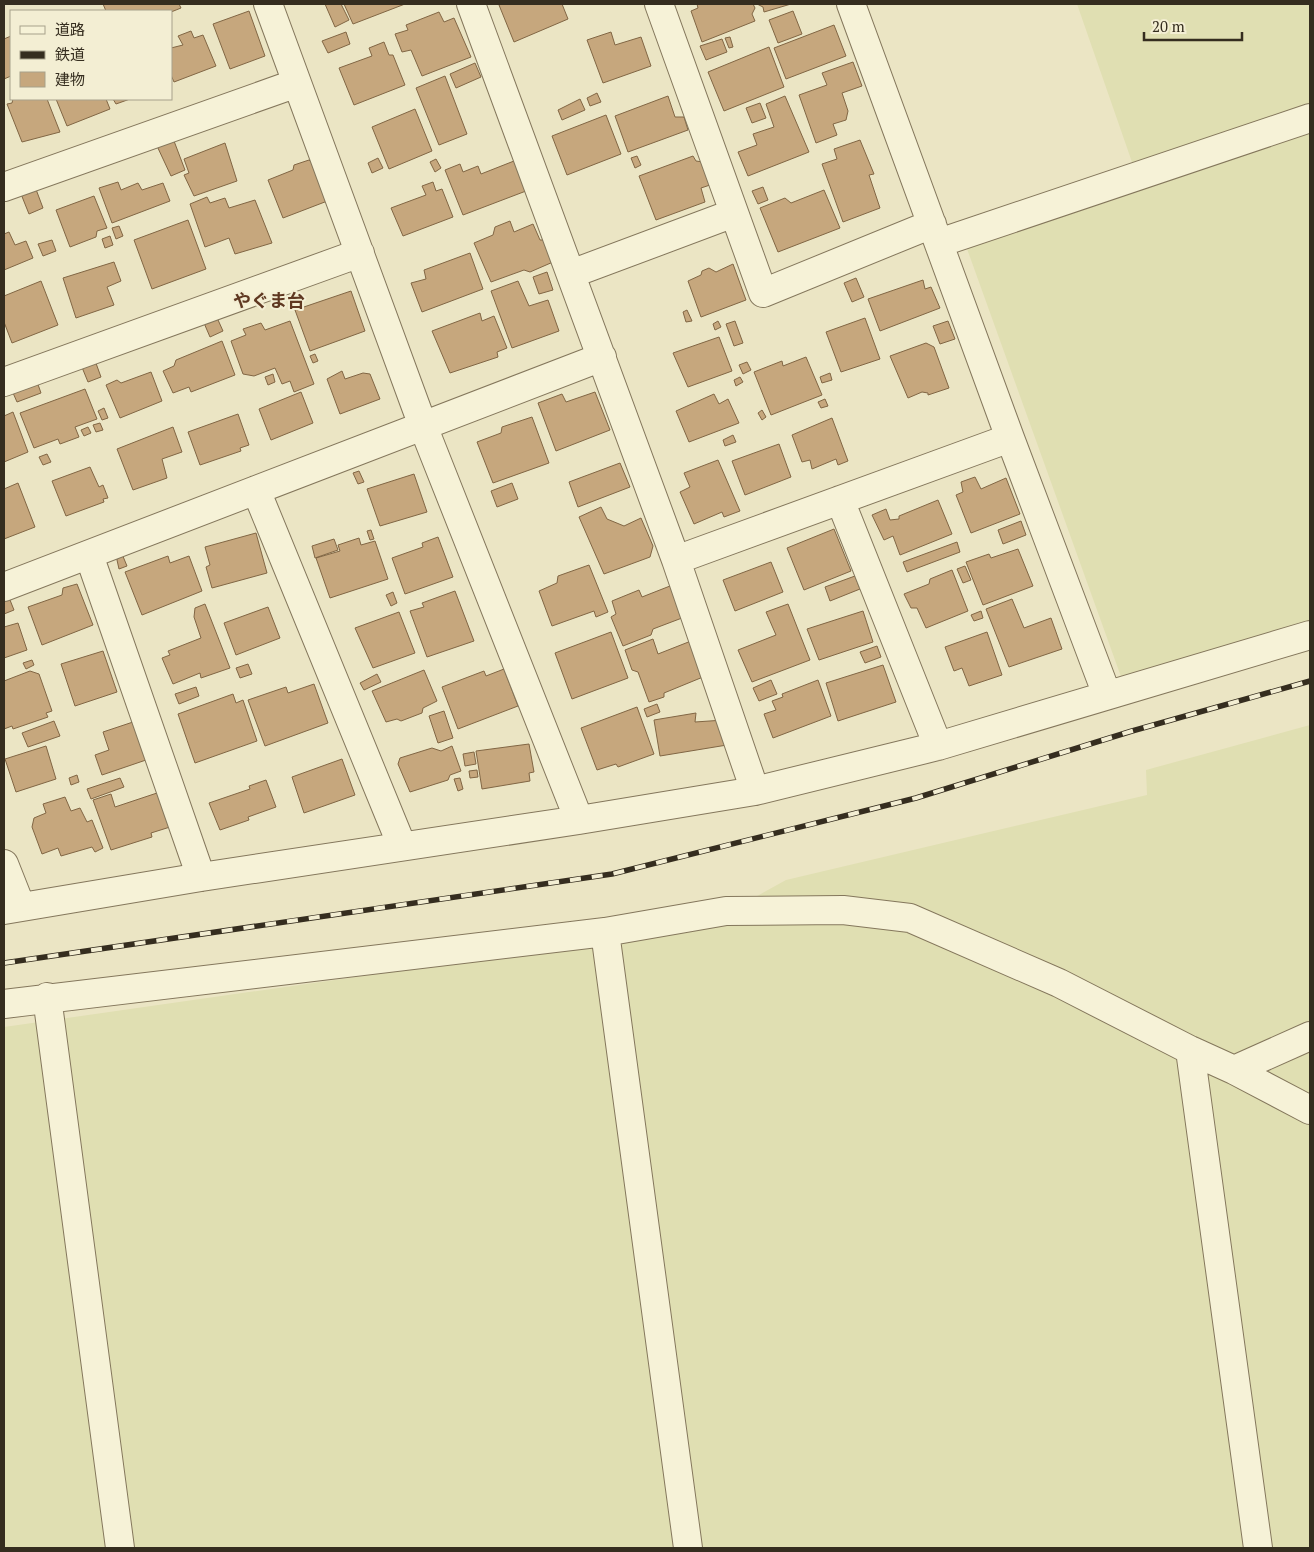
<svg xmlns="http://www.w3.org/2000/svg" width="1314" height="1552" viewBox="0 0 1314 1552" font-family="'PT Serif','Noto Sans JP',serif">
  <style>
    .farmland { fill: #e0dfb2 }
    .building { fill: #c6a77d; stroke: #816644 }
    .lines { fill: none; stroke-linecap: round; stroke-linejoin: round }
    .minor-casing { stroke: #84775c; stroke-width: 30 }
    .minor { stroke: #f6f2d7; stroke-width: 28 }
    .rail-casing { stroke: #352d1f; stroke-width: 5.5 }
    .rail { stroke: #f3eed3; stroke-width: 4; stroke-dasharray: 11; stroke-linecap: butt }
    .labels { text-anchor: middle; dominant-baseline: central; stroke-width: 4; stroke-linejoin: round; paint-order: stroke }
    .quarter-label { font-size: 18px; font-weight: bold; fill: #5f3821; stroke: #f3eed3 }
  </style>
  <rect width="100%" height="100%" fill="#ebe5c4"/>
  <path class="farmland" d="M1077,4H1310V634L1124,685L966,246L1141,188Z
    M1310,725V1548H4V1027L699,928L786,880L1147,795L1146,770Z"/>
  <path class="building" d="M103,4H179L181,8L171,12L106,11Z
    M325,4H341L349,20L335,27Z
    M344,4H405L353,24Z
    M502,4H562L568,19L514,42L499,5Z
    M697,4H753L755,8L752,14L755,21L702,42L691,11L698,8Z
    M757,4H791L764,12L763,7Z
    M249,11L265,56L230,69L213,24Z
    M793,11L802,34L778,43L769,20Z
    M439,12L444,22L454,18L471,57L422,76L411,50L402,52L395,34L408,30L406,25Z
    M834,25L846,56L786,79L774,48Z
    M191,31L194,38L203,35L216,66L174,82L171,75V48L183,45L178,36Z
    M346,32L350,44L328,53L322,41Z
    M611,32L615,45L641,37L651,66L603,83L587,40Z
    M11,36V76L4,79V39Z
    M730,37L733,47L729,48L725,38Z
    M722,39L727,52L706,60L700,46Z
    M384,42L389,55H393L405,85L354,105L339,68L372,56L369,48Z
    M769,47L784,87L724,111L708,72Z
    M853,62L862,86L842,93L848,111L846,120L833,124L837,135L816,143L799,95L827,85L822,73Z
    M475,63L481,77L456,88L450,74Z
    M445,76L467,134L439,145L416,88Z
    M597,93L601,102L590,106L587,98Z
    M668,96L675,117H684L688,130L628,152L615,116Z
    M785,96L809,152L748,176L738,152L757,145L753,134L774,127L766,104Z
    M13,99H47L60,132L22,142L7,104L12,103Z
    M56,99H106L110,109L67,126Z
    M113,99H130L116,104Z
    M580,99L585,110L562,120L558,110Z
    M760,103L766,118L752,123L746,108Z
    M415,109L432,151L389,169L372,127Z
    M606,115L621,154L567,175L552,136Z
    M860,140L874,174L869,175L880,208L843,222L822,164L837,159L834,149Z
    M174,141L185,170L171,176L157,146Z
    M225,143L237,181L194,196L184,175L189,173L184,159Z
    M637,156L641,165L635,168L631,158Z
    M693,156L696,161L703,162L710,185L701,188L705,202L656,220L639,176Z
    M378,158L383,168L372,173L368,163Z
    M436,159L441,168L435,172L430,162Z
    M309,160L313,164L330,200L283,218L268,180L293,170L294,165Z
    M514,161L526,191L463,215L445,170L460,164L463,172L478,166L481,174Z
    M118,182L121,190L138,183L142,190L163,183L170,201L112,223L99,188Z
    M433,182L436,191L442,189L453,217L403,236L391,208L426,195L422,186Z
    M34,184L43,208L29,214L19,189Z
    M763,187L768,200L758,204L752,191Z
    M824,190L840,228L778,252L760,208L785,198L791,203Z
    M94,196L107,228L97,231L96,237L70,247L56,210Z
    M207,197L210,203L225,198L229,208L255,200L272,243L235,254L229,238L205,247L190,204Z
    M188,220L206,269L152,289L134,240Z
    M510,221L514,232L533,224L540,240H544L553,262L530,272L524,270L491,282L474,243L493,235L495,227Z
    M119,226L123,236L116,239L112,228Z
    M9,232L15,245L26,241L33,258L4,270V234Z
    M110,236L113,245L105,248L102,239Z
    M52,240L56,251L43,256L38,244Z
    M470,253L483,289L422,312L411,283L426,279L424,270Z
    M114,262L121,281L107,287L114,305L76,318L63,278Z
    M733,264L746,300L701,317L688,281L701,275L702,271L709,268L716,272Z
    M547,272L553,290L539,294L533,277Z
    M856,278L864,297L852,302L844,283Z
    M923,280L925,289L931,287L940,308L880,331L868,299Z
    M41,281L58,325L12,343L4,322V296Z
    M518,281L529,306L548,300L559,331L512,348L491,291Z
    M351,291L365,331L310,351L295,310Z
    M687,310L692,321L686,322L683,312Z
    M214,311L223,331L210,337L201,316Z
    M480,313L482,321L494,316L507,348L497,352L498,357L450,373L432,331Z
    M865,318L880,359L841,372L826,332Z
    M290,321L314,384L294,392L290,381L282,384L275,368L254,376L243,374L231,341L246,335L243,329L261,323L265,330Z
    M718,321L721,327L715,330L713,324Z
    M735,321L743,343L734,346L726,324Z
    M948,321L955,339L940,344L933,326Z
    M719,337L732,371L688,387L673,353Z
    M222,341L235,375L191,392L189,387L173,393L163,371L174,366L176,360Z
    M926,343L934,347L949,388L928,395V393L922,392L908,398L890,356Z
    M315,354L318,361L313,363L310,356Z
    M93,355L101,377L88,382L79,360Z
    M806,357L822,395L771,415L754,372L782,361L783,366Z
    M747,362L751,370L743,374L739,365Z
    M342,371L345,379L363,373L370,374L380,399L340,414L327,379Z
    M151,372L162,401L120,418L106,385L117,380L121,383Z
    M830,373L832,380L822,383L820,377Z
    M273,374L275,382L268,385L265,377Z
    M35,376L41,393L17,402L10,386Z
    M740,377L743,382L736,386L734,380Z
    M85,389L97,419L75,427L79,437L60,444L58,439L34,448L20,413Z
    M301,392L313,423L271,440L259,409Z
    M595,392L610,430L556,451L538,403L562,394L566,402Z
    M714,394L719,404L728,399L739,423L689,442L676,411Z
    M825,399L828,406L821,408L818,402Z
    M104,408L108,418L102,420L98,411Z
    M762,410L766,417L762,420L758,413Z
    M13,412L28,452L4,462V416Z
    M238,414L249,445L240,448L241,451L200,465L188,432Z
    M532,417L549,463L493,483L477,442L501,433L502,427Z
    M832,418L848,461L838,465L836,459L812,469L810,460L802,462L792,435Z
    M100,423L103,430L96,432L93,425Z
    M88,427L91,433L84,436L81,430Z
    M173,427L182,452L162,459L167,478L133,490L117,449Z
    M733,435L736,442L725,446L723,440Z
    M779,444L791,477L745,495L732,461Z
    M47,454L51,462L43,465L39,457Z
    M718,460L740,511L724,517L722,512L694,524L680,492L690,487L684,473Z
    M620,463L630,487L578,507L569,482Z
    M90,467L99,487L103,485L108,498L103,499L104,502L66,516L52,481Z
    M359,471L364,482L358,484L353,473Z
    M414,474L427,512L380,526L367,489Z
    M975,477L981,489L1006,478L1020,514L971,533L956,495L963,492L961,482Z
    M18,483L35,527L4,539V489Z
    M512,483L518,499L497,507L491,491Z
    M938,500L952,534L900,555L893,536L884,540L872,515L886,509L890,520L899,519V516Z
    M601,507L607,519L624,526L641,518L653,546L650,557L604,574L579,517Z
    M1021,521L1026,535L1003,544L998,530Z
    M834,529L851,571L804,590L787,548Z
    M371,530L374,539L370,540L367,531Z
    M256,533L267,573L212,588L206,567L210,565L205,547Z
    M438,537L453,577L405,594L392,558L423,547L422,543Z
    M359,538L361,545L375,541L388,579L330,598L316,558L340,551L338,545Z
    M334,539L338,550L315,558L312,546Z
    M957,542L960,552L907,572L903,562Z
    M1018,549L1033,586L983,605L966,562L989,554L991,558Z
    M122,554L127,566L119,569L117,560V555Z
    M168,556L170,563L189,556L202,591L142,615L125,572Z
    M771,562L783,592L735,611L723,580Z
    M589,565L608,612L596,617L594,611L552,626L539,591L557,583L558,576Z
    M965,566L971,580L963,583L957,569Z
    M952,570L968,611L926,628L917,608H911L904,594L929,584L930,579Z
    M855,576L860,589L830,601L825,587Z
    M77,584L93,625L42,645L28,607L62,595L63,588Z
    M670,586L682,618L653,629L651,635L623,646L611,617L616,614L612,601L639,590L642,597Z
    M6,590L14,610L4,614V591Z
    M455,591L474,641L427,657L410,611L424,607L422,603Z
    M393,592L397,603L391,606L386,595Z
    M1012,599L1024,628L1051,618L1062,649L1009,667L986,609Z
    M205,604L230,668L201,678L200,673L173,684L162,658L170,655L168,651L201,638L194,617L195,608Z
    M788,604L810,660L752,682L738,650L776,635L766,612Z
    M268,607L280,638L236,655L224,623Z
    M863,611L873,642L819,660L807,629Z
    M981,611L983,618L974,621L971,615Z
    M399,612L415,653L373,668L355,628Z
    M18,623L27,650L4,658V627Z
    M611,632L628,678L572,699L555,653Z
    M987,632L1002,675L969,686L962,668L954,671L945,647Z
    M653,639L658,654L691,641L703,677L664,693V697L649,702L638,672L632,670L625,650Z
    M877,646L881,657L865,663L860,652Z
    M103,651L117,692L75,706L61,664Z
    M32,660L34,665L26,669L23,663Z
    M248,664L252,674L240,678L236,668Z
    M883,665L896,702L838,721L826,683Z
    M504,669L518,706L458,729L442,687L484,671L486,676Z
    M424,670L437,701L423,708L422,713L401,721L397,719L386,722L372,691Z
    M30,671L39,674L52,711L46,713L48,717L13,729L12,726L4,729V681Z
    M377,674L381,682L364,690L360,683Z
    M771,680L777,694L759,701L753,688Z
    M818,680L831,716L773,738L764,714L776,710L772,701L783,697L782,694Z
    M314,684L328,723L265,746L248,700L286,687L288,693Z
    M196,687L199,696L179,704L175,694Z
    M233,694L236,703L243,700L257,741L195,763L178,714Z
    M657,704L660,712L647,717L644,709Z
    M637,707L654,754L618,767L616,764L597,770L581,728Z
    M444,711L453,738L438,743L429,716Z
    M696,713L695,722L724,720L727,745L660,756L654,720Z
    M54,721L60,736L28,747L22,733Z
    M133,722L146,760L102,775L95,755L109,750L103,732Z
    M529,744L534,772L529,773L530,781L482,789L476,751Z
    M46,746L56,779L16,792L5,759Z
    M452,746L461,771L450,775L448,780L410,792L398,764L400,758L432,748L441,751Z
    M474,752L476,764L465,766L463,754Z
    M342,759L355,795L304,813L292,777Z
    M477,770L478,777L470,778L469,771Z
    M77,775L79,782L71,785L69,778Z
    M120,778L124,787L91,799L87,789Z
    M460,778L463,789L458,791L454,779Z
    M266,780L276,807L248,817L249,820L220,830L209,803L250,789L249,786Z
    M157,793L170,827L151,833L152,837L111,850L93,800L111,794L115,807Z
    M65,797L71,811L80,808L87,822L92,820L103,848L95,852L92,847L61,856L58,848L42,854L32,827L34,818L46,813L43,804Z"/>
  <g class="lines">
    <defs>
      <path id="minor" d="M268,4L423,426L579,820
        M471,4L676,560L755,791
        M659,4L763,293L932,224
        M851,4L1010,438L1107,695
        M4,187L297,83
        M939,243L1310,118
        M571,274L734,213
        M4,382L360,253
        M256,490L402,846
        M840,500L938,746
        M89,555L201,877
        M676,560L1010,438
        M4,587L602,357
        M4,864L21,907
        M4,910L201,877L579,820L755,791L938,746L1310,635
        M605,932L688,1548
        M47,997L120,1548
        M4,1004L605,932L726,911L843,910L910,918L1059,983L1190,1050L1234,1070L1310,1110
        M1190,1050L1258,1548
        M1234,1070L1310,1036"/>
    </defs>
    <use href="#minor" class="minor-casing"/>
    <use href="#minor" class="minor"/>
    <defs>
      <path id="rail" d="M4,963L612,874L916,798L1132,731L1310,681"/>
    </defs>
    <use href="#rail" class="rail-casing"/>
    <use href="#rail" class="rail"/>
  </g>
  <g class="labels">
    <g class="quarter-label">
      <text x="269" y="300">やぐま台</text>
    </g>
  </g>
  <rect width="1314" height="1552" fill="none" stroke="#352d1f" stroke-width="10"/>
  <rect x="10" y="10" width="162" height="90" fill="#f3eed3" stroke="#a7a18b"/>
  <rect x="20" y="26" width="25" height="8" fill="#f6f2d7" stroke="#a7a18b"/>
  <text x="55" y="35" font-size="15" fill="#352d1f">道路</text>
  <rect x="20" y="51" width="25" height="8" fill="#352d1f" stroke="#a7a18b"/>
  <text x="55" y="60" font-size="15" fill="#352d1f">鉄道</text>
  <rect x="20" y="72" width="25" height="15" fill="#c6a77d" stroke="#a7a18b"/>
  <text x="55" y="85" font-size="15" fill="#352d1f">建物</text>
  <path d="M1144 32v8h98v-8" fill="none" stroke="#352d1f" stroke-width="2.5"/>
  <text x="1152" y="32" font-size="15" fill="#352d1f" stroke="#f3eed3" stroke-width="4" paint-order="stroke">20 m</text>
</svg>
